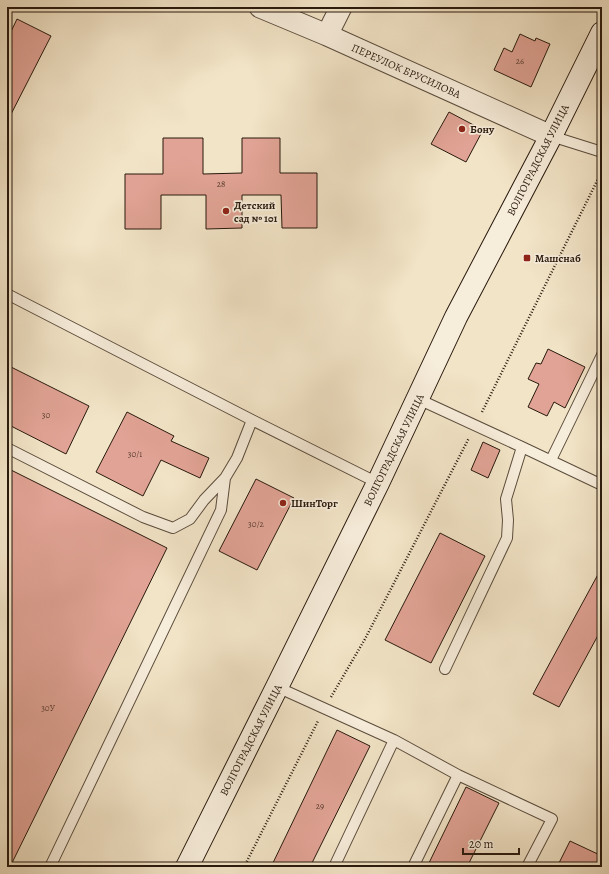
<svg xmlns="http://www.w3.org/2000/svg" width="609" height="874" viewBox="0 0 609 874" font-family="Alegreya,serif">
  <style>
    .building { fill: #e1a395; stroke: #28190d }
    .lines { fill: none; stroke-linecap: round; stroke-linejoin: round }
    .service-casing { stroke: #5a4c3c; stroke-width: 12 }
    .minor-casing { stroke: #5a4c3c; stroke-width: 23 }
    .secondary-casing { stroke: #28190d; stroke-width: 24 }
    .path { stroke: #28190d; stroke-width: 2.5; stroke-dasharray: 1 2; stroke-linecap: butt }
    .service { stroke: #f7eddb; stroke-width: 10 }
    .minor { stroke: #f7eddb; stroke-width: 21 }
    .secondary { stroke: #f7eddb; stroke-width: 22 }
    .poi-dot { fill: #8f2418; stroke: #f7eddb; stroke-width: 1.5 }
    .labels { text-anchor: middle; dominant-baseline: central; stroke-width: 3.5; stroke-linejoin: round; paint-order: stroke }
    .number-label { font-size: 9px; fill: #563c2f }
    .street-label { font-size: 11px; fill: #28190d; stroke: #f7eddb }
    .poi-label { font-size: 11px; font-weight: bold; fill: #28190d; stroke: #f7eddb; text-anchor: start }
  </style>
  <rect width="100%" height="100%" fill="#f2e4c7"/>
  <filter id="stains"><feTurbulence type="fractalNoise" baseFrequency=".005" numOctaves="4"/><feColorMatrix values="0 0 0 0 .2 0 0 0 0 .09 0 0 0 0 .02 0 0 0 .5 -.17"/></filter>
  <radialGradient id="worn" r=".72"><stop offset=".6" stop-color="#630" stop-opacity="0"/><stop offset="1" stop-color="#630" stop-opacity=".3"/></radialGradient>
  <path class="building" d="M17,19L51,36L7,122V40Z
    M520,34L535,41L536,38L550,44L531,87L494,70L504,48L512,52Z
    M449,112L483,130L466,162L431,144Z
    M163,138H203V174L242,173V138H280V173H317V228H282L281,195H242V228L206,229V195H161V229H125V174H163Z
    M548,349L585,367L565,408L554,402L547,416L528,407L539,384L528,379L536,363L541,364Z
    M7,365L89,406L66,454L7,424Z
    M127,412L174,436L171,441L209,458L200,478L161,460L143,496L96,472Z
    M483,442L500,450L488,478L471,470Z
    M7,468L167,548L10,867H7Z
    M256,479L294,498L257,570L219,551Z
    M440,533L485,556L431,663L385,640Z
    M602,567V628L559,707L533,694Z
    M337,730L370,746L310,867H271Z
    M466,787L499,803L467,867H427Z
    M570,841L602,856V867H557Z"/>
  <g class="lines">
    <defs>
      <path id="service" d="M551,136L602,152
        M7,294L252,420L378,483
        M418,399L522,447L602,485
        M7,448L143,517L173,528L190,519L204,500L225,478
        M551,460L602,355
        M445,669L507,538L508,520L506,499L522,447
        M277,687L394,740L458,775L552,819L527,867
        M50,867L221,510L225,478L237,458L252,420
        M334,867L394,740
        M413,867L458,775"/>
      <path id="minor" d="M260,7L327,35L551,136
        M327,35L341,7"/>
      <path id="secondary" d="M187,867L277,687L378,483L456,317L551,136L602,33"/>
    </defs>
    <use href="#service" class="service-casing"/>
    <use href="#minor" class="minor-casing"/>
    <use href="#secondary" class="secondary-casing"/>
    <path class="path" d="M482,412L602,171
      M331,697L365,639L469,438
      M244,867L318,721"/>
    <use href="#service" class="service"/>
    <use href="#minor" class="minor"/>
    <use href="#secondary" class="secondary"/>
  </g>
  <g class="poi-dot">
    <circle cx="462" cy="129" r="4"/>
    <circle cx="226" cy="211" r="4"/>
    <rect x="523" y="254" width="8" height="8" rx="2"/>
    <circle cx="283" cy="503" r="4"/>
  </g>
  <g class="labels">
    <g class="number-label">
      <text x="520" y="61">26</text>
      <text x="221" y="184">28</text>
      <text x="46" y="415">30</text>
      <text x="135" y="454">30/1</text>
      <text x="256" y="524">30/2</text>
      <text x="48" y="708">30У</text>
      <text x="320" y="806">29</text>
    </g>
    <g class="street-label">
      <text transform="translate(406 71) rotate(24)">ПЕРЕУЛОК БРУСИЛОВА</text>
      <text transform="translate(538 160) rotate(-63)">ВОЛГОГРАДСКАЯ УЛИЦА</text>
      <text transform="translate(394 450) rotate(-64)">ВОЛГОГРАДСКАЯ УЛИЦА</text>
      <text transform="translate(251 740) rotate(-63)">ВОЛГОГРАДСКАЯ УЛИЦА</text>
    </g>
    <g class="poi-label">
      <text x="470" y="129">Бону</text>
      <text x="234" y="205">Детский<tspan x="234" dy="13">сад № 101</tspan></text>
      <text x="535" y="258">Машснаб</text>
      <text x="291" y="503">ШинТорг</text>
    </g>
  </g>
  <rect width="609" height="874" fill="none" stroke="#f2e4c7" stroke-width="24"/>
  <rect x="8" y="8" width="593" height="858" fill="none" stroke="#28190d" stroke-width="2"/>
  <rect x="12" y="12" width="585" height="850" fill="none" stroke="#28190d"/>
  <path d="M463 848v6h56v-6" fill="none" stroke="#28190d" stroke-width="2"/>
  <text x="469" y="848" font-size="12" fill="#28190d" stroke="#f7eddb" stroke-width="3" paint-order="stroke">20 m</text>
  <rect width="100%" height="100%" filter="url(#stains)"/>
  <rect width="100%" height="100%" fill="url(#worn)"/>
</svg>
